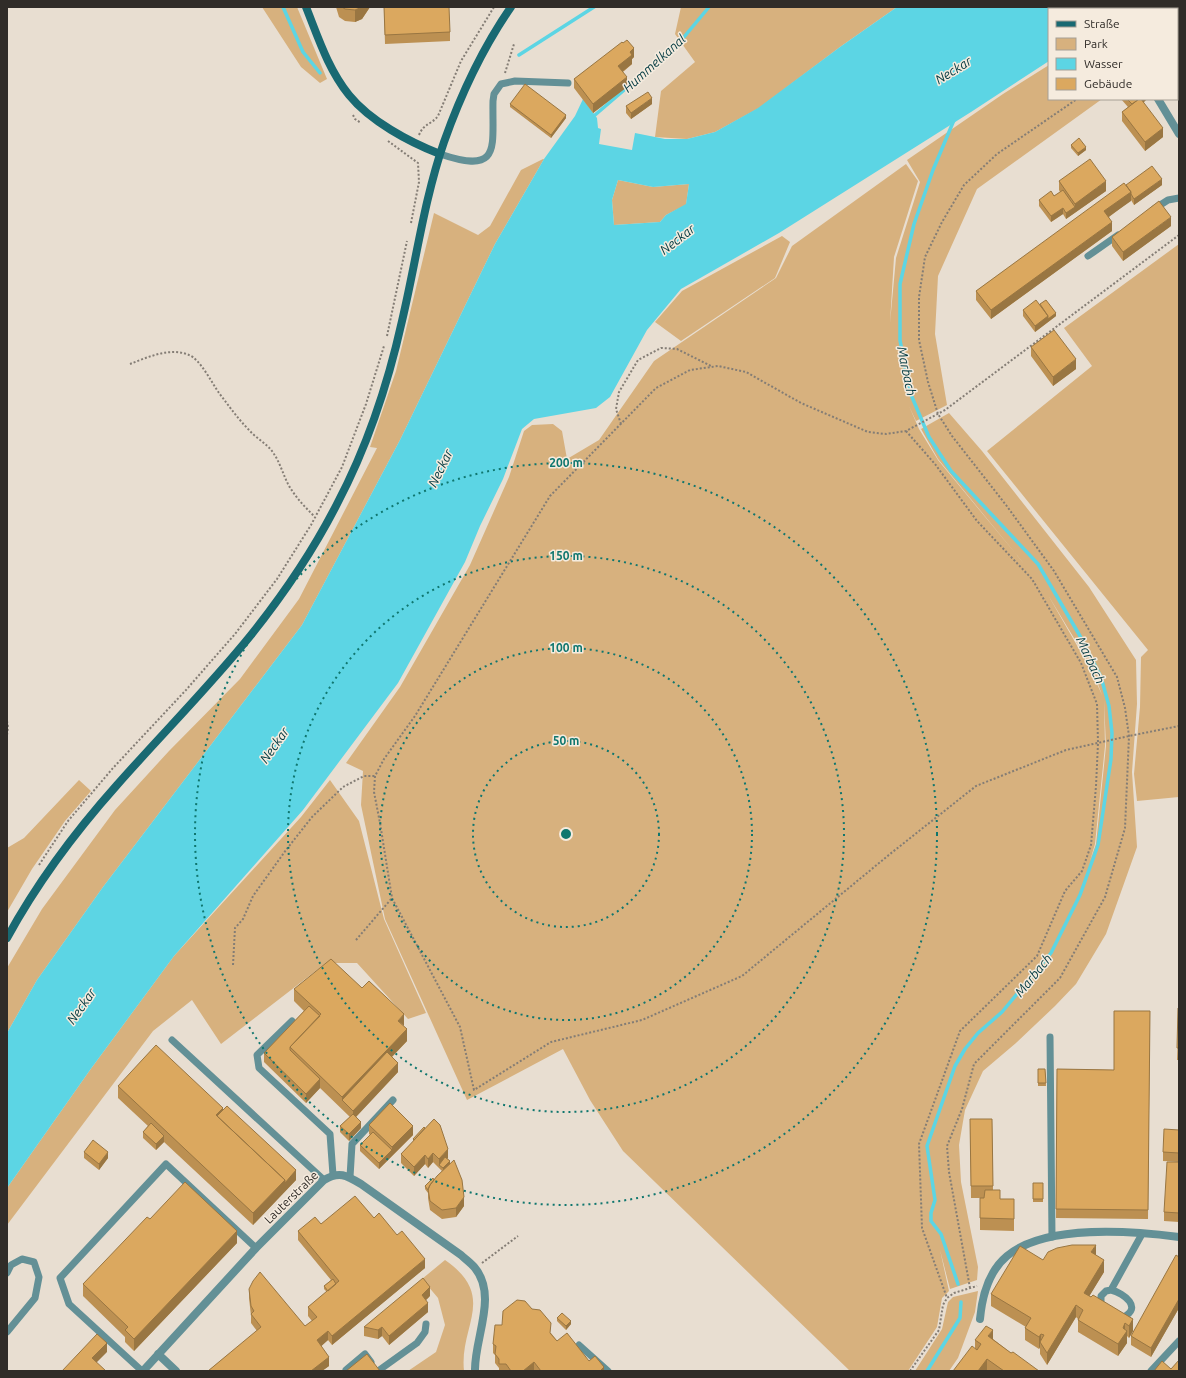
<svg xmlns="http://www.w3.org/2000/svg" width="1186" height="1378" viewBox="0 0 1186 1378" font-family="Ubuntu,sans-serif">
  <style>
    .green { fill: #d7b17e; fill-rule: evenodd }
    .water { fill: #5cd5e4; fill-rule: evenodd }
    .lines { fill: none; stroke-linecap: round; stroke-linejoin: round }
    .stream { stroke: #5cd5e4; stroke-width: 3.5 }
    .path { stroke: #847d75; stroke-width: 2; stroke-dasharray: 2 2; stroke-linecap: butt }
    .lane { stroke: #639096; stroke-width: 7 }
    .street { stroke: #639096; stroke-width: 8 }
    .secondary { stroke: #196972; stroke-width: 8 }
    .wall { fill: #bc9052 }
    .shaded-wall { fill: #997642 }
    .building { fill: #dba85f; stroke: #997642 }
    .ring { fill: none; stroke: #0f766e; stroke-width: 2; stroke-dasharray: 2 4 }
    .labels { text-anchor: middle; dominant-baseline: central; stroke-width: 3; stroke-linejoin: round; paint-order: stroke }
    .street-label { font-size: 12px; fill: #302c28; stroke: #f5ebde }
    .water-label { font-size: 13px; font-style: italic; fill: #003940; stroke: #f5ebde }
    .centre { fill: #0f766e; stroke: #f5ebde; stroke-width: 2 }
    .ring-label { font-size: 12px; text-anchor: middle; font-weight: bold; fill: #0f766e; stroke: #f5ebde; stroke-width: 3; stroke-linejoin: round; paint-order: stroke }
  </style>
  <rect width="100%" height="100%" fill="#e8ded1"/>
  <path class="green" d="M262,7H297L327,79L320,83L301,67Z
    M681,7H897L840,47L759,108L715,132L687,139L655,137L661,91L695,62L675,34Z
    M1129,7H1179V22L1177,24V9H1127Z
    M1049,65V99H1102L977,189L938,276L935,334L947,405L916,421L909,406L919,429L938,460L1025,565L938,459L921,429L949,413L982,451L1089,587L1136,660L1137,704L1132,772L1137,847L1106,934L1076,984L1055,1006L1016,1043L983,1071L965,1110L959,1145L961,1182L978,1267L977,1280L950,1289L940,1250L949,1291L942,1298L937,1327L908,1371H850L623,1151L590,1100L563,1049L467,1100L385,919L361,805L363,771L346,763L400,687L470,565L509,477L524,431L532,425L553,424L562,431L567,459L599,440L654,361L776,278L792,246L906,164L918,181L894,257L890,323L896,258L920,182L907,160L1003,94ZM1048,595L1092,668L1102,695L1090,668ZM1104,700L1106,746L1096,844L1090,861L1095,844L1105,746Z
    M543,159H544L495,244L400,440L302,625L103,887L37,980L7,1033V968L42,909L115,810L169,751L240,679L299,599L377,448L370,447L396,371L434,213L478,235L490,226L521,170Z
    M618,180L653,187L689,184L686,205L666,215L660,222L614,225L612,200Z
    M782,236L790,242L775,278L681,341L655,322L682,291Z
    M1179,244V797L1137,801L1134,774L1140,707L1141,657L1148,650L987,451L1092,366L1064,328Z
    M79,780L91,791L65,821L32,869L7,912V848L24,838Z
    M330,780L359,821L384,919L426,1013L408,1019L357,963H326L221,1044L192,1000L153,1031L7,1225V1188L90,1070L174,956L301,817Z
    M445,1260C498,1297 459,1325 464,1371H408L436,1352L445,1325L438,1298L422,1279Z
    M978,1291L975,1312L958,1358L949,1371H915L942,1329L948,1302L953,1297Z"/>
  <path class="water" d="M897,7H1125L1123,9H1049V61L971,112L779,233L681,289L647,330L610,397L596,408L534,419L522,429L503,479L480,526L465,562L398,683L303,810L174,956L90,1070L7,1188V1033L37,980L103,887L302,625L400,440L495,244L544,159L575,116L583,99L597,118L598,128L601,129L599,144L632,150L635,133L665,139H687L715,132L758,108L840,47ZM618,180L653,187L689,184L686,204L666,215L660,222L614,225L612,200Z"/>
  <g class="lines">
    <path class="stream" d="M283,7L303,52L320,73
      M519,55L594,7
      M595,115L679,43L709,7
      M954,120L933,170L914,224L900,284V340L909,390L929,437L951,471L1038,564L1080,636L1101,677L1109,706L1112,733L1111,759L1098,845L1080,895L1051,953L1002,1012L978,1033L965,1049L955,1066L927,1146L935,1200L931,1213V1221L941,1234L958,1284
      M927,1371L960,1318L961,1302"/>
    <path class="path" d="M1177,29L1179,27
      M505,73L514,44
      M353,115L355,119L361,123
      M419,135C424,123 431,125 438,116L461,61L494,7
      M388,141L418,163L419,182L411,223
      M1179,235L945,410L906,431L886,434L868,432L801,403L746,372L718,366L690,370L656,388L550,496L415,716L384,759L375,776L374,792L380,823L392,898L460,1027L474,1090L551,1042L642,1020L742,976L890,854L976,786L1066,750L1129,736L1179,726
      M387,336L407,241
      M130,364C148,357 170,347 189,355C200,359 212,383 219,393C229,406 238,419 250,431C257,439 268,444 274,454C280,463 283,474 288,484C295,497 305,507 315,517
      M621,424L616,409L619,392L638,360L661,348L677,349L713,367
      M906,431L935,464L977,521L1032,579L1081,663L1097,704L1098,743L1096,786L1091,845L1082,871L1065,891L1037,956L960,1031L919,1144L922,1228L947,1298
      M7,721L8,727L7,735
      M39,865L68,821L113,768L186,690L235,634L277,579L311,525L342,467L366,404L384,346
      M356,940L392,898
      M233,965L235,928L243,919L253,896L286,850L312,817L343,787L364,776H375
      M482,1263L518,1236
      M970,1288L949,1172L947,1146L962,1109L974,1064L1060,978L1105,897L1125,828L1129,736L1125,708L1117,677L1054,571L1006,505L952,436L938,414L928,382L919,340V297L925,257L942,222L964,185L997,154L1077,99
      M910,1371L939,1330L943,1305L947,1298L954,1293L977,1286"/>
    <path class="lane" d="M1177,78L1179,77
      M440,154C502,175 492,148 493,101L494,94L501,84L515,81L568,83
      M1154,209L1168,200L1179,198
      M1088,256L1118,235
      M292,1021L257,1055L259,1068L330,1134L333,1175
      M1050,1037L1052,1237
      M172,1040L324,1180
      M350,1177L352,1144L393,1100
      M7,1273L11,1265L22,1259L34,1262L39,1277L35,1298L7,1332
      M1111,1290C1124,1293 1143,1308 1123,1317L1118,1315
      M1104,1307L1101,1304V1296L1106,1291L1111,1290L1142,1234
      M579,1345L608,1371
      M346,1370L365,1354L371,1362
      M142,1371L69,1304L60,1278L166,1164L256,1248
      M378,1371L417,1343L425,1332L426,1324
      M1151,1371L1179,1341"/>
    <path class="street" d="M1158,99L1179,134
      M980,1319C982,1297 989,1271 1007,1256C1045,1224 1132,1231 1179,1237
      M158,1354L176,1371
      M143,1371L256,1248L324,1180C339,1171 346,1175 361,1184L461,1255C465,1259 471,1263 475,1268C498,1296 474,1339 475,1371"/>
    <path class="secondary" d="M306,7C318,37 328,69 349,95C370,121 409,142 440,154
      M7,938C37,883 75,832 117,785C161,735 209,687 251,635C283,595 313,551 337,504C367,447 388,384 402,321C416,262 424,200 444,142C461,94 482,49 511,7"/>
  </g>
  <path class="wall" d="M336,7H370L362,19L355,22L345,21L339,17Z
    M384,7L450,32V41L385,44Z
    M623,43L634,57L632,59V64L623,72L627,87L593,113L574,88V79Z
    M1121,99H1147L1143,103L1163,137L1145,151L1122,121V112L1128,107Z
    M510,104L566,118L551,138L510,107Z
    M652,104L631,119L626,113V106Z
    M1071,145L1086,150L1078,156L1071,148Z
    M1059,181L1106,191L1066,219L1063,214L1051,222L1039,206V200L1054,196L1060,192L1059,190Z
    M1126,185H1162L1134,205L1131,200L1109,217L1112,231L991,319L976,300V291Z
    M1171,226L1123,261L1112,246V237Z
    M1040,304L1056,316L1035,332L1023,316V310Z
    M1031,347L1076,369L1053,386L1031,356Z
    M362,988L404,1027L407,1041L392,1057L398,1072L356,1117L361,1128L349,1141L340,1132V1126L350,1117L320,1088L306,1103L264,1062V1053L304,1011L294,1001V989Z
    M1179,1008V1060H1177Z
    M1150,1011L1148,1219L1056,1218L1057,1069L1114,1070Z
    M1038,1069H1045L1046,1086H1038Z
    M118,1086L223,1111L296,1180L253,1225L164,1142L156,1150L143,1138V1132L148,1126L118,1098Z
    M970,1119H992L993,1190L1000,1199H1014V1231L980,1230V1198H984H971Z
    M369,1125L413,1135L379,1169L360,1151V1145L370,1135L369,1134Z
    M1179,1130V1162L1163,1161V1152Z
    M413,1139L448,1158H447L450,1163L464,1206L456,1217L442,1219L430,1210L428,1198V1193L425,1189V1186L434,1180L442,1171L433,1162L428,1168L425,1164L414,1176L401,1163V1154L413,1142Z
    M84,1152L108,1158L99,1170L84,1158Z
    M1179,1162V1222L1164,1221V1212Z
    M1033,1183H1043V1202H1033Z
    M374,1218L425,1268L332,1345L328,1340L321,1346L329,1366L322,1371H208L257,1331L251,1323V1316L249,1298V1289L305,1326L312,1321L308,1316V1307L327,1292L324,1289V1286L331,1280L298,1240V1231L321,1224Z
    M150,1219L237,1243L134,1351L125,1342V1337L83,1296V1284Z
    M1096,1255L1104,1272L1089,1296L1133,1319V1331L1129,1338L1127,1336V1343L1118,1356L1078,1332V1319L1076,1317L1047,1365L1040,1354V1347L1039,1349L1025,1340V1328L1026,1327L991,1306V1294L1043,1260Z
    M1179,1257V1308L1151,1357L1131,1345V1336Z
    M430,1296L426,1300L428,1312L389,1345L382,1336L378,1339L364,1336V1327Z
    M557,1318L571,1324L566,1330L557,1321Z
    M551,1333L557,1341L604,1371H499V1368L495,1363V1355L493,1353V1344Z
    M993,1339L1011,1353L1039,1371H953L975,1349V1340Z"/>
  <path class="shaded-wall" d="M362,7H370L362,19L355,22V10Z
    M634,48V57L632,59V64L618,75V66L630,52Z
    M627,77V87L593,113V104Z
    M652,98V104L631,119V113Z
    M1141,99H1147L1133,112Z
    M566,115V118L551,138V135Z
    M1163,128V137L1145,151V142Z
    M1086,147V150L1078,156V153Z
    M1162,179V185L1134,205V199Z
    M1106,181V191L1066,219V213L1075,207V204Z
    M1131,192V201L1104,220V211Z
    M1063,208V214L1051,222V216Z
    M1171,217V226L1123,261V252Z
    M1112,222V231L991,319V310Z
    M1056,313V316L1035,332V326L1048,316Z
    M1076,359V369L1053,386V377Z
    M404,1014V1026L398,1021Z
    M407,1029V1041L346,1104L342,1100V1097Z
    M398,1063V1072L353,1120V1111Z
    M320,1079V1088L306,1103V1094Z
    M223,1108V1120L216,1115Z
    M361,1122V1128L349,1141V1134Z
    M413,1126V1135L392,1156V1147Z
    M164,1136V1142L156,1150V1144Z
    M448,1149V1158L440,1166L439,1165V1168V1159Z
    M392,1150V1156L379,1169V1163Z
    M108,1152V1158L99,1170V1164Z
    M433,1153V1162L428,1168V1159Z
    M425,1155V1164L414,1176V1167Z
    M450,1161V1164L443,1171V1168Z
    M296,1170V1180L253,1225V1213L285,1180Z
    M464,1197V1206L456,1217V1208Z
    M237,1231V1243L134,1351V1339Z
    M1096,1245V1257L1091,1252Z
    M425,1259V1268L332,1345V1336Z
    M1104,1260V1272L1084,1305V1293Z
    M430,1287V1296L422,1304V1295Z
    M1179,1299V1308L1151,1357V1348Z
    M428,1303V1312L389,1345V1336Z
    M1076,1305V1317L1047,1365V1353Z
    M1133,1319V1331L1129,1338V1326Z
    M571,1321V1324L566,1330V1326Z
    M1125,1323V1332L1127,1331V1343L1118,1356V1344L1123,1328Z
    M382,1327V1336L378,1339V1330Z
    M993,1330V1342L988,1336Z
    M328,1331V1340L317,1350V1340Z
    M1041,1334V1343L1040,1342V1347L1039,1349V1337Z
    M107,1343V1352L92,1367V1358Z
    M329,1357V1366L322,1371H311Z
    M987,1359V1371H978Z
    M534,1362V1371H523Z
    M604,1367V1371H600Z"/>
  <path class="building" d="M342,7H362L355,10L345,9Z
    M384,7H449L450,32L385,35Z
    M627,40L634,48L630,52L632,55L618,66L627,77L593,104L574,79L622,42L623,43Z
    M525,84L566,115L551,135L510,104Z
    M648,92L652,98L631,113L626,106Z
    M1127,99H1139L1132,104Z
    M1139,99H1141L1163,128L1145,142L1122,112Z
    M1079,138L1086,147L1078,153L1071,145Z
    M1090,159L1106,181L1075,204L1059,181Z
    M1152,166L1162,179L1134,199L1131,194V192L1126,185Z
    M1124,183L1131,192L1104,211L1112,222L991,310L976,291Z
    M1063,190L1075,207L1066,213L1063,208L1051,216L1039,200L1051,191L1054,196Z
    M1159,201L1171,217L1123,252L1112,237Z
    M1036,300L1048,316L1035,326L1023,310Z
    M1046,300L1056,313L1048,319V316L1040,304Z
    M1054,330L1076,359L1053,377L1031,347Z
    M331,959L362,988L369,981L404,1014L398,1021L407,1029L342,1097L290,1047L321,1014L294,989Z
    M309,1006L320,1016L290,1047V1050L320,1079L306,1094L264,1053Z
    M1178,1008H1179V1048H1177Z
    M1114,1011H1150L1148,1210L1056,1209L1057,1069L1114,1070Z
    M156,1045L223,1108L216,1115L285,1180L253,1213L118,1086Z
    M387,1052L398,1063L353,1111L342,1100Z
    M1038,1069H1045L1046,1083H1038Z
    M390,1103L413,1126L392,1147L369,1125Z
    M227,1106L296,1170L285,1183V1180L217,1116Z
    M353,1114L361,1122L349,1134L340,1126Z
    M434,1119L440,1125L448,1149L439,1159L433,1153L428,1159L425,1155L414,1167L401,1154Z
    M970,1119H992L993,1186H971Z
    M151,1123L164,1136L156,1144L143,1132Z
    M424,1127L425,1128L414,1140L413,1139Z
    M1164,1129L1179,1130V1153L1163,1152Z
    M373,1132L392,1150L379,1163L360,1145Z
    M93,1140L108,1152L99,1164L84,1152Z
    M445,1157L450,1161L443,1168L439,1165Z
    M454,1160L462,1180L464,1197L456,1208L442,1210L430,1201L428,1189L430,1185L437,1176Z
    M1167,1162H1179V1213L1164,1212Z
    M433,1178L434,1180L430,1185L428,1190L425,1186Z
    M185,1182L237,1231L134,1339L125,1330L128,1327L83,1284L147,1217L150,1219Z
    M1033,1183H1043V1199H1033Z
    M985,1190H1000V1199H1014V1219L980,1218V1198H984Z
    M355,1196L374,1218L379,1213L397,1235L402,1231L425,1259L332,1336L328,1331L317,1340L329,1357L311,1371H208L261,1327L251,1314L254,1311L251,1306L249,1289L253,1281L260,1272L305,1326L317,1317L308,1307L339,1281L298,1231L315,1217L321,1224Z
    M1072,1245H1096L1091,1252L1104,1260L1084,1293L1091,1297L1093,1295L1133,1319L1129,1326L1125,1323L1123,1328L1127,1331L1118,1344L1078,1320L1083,1310L1076,1305L1047,1353L1040,1342L1044,1335L1041,1334L1039,1337L1025,1328L1031,1318L991,1294L1020,1246L1043,1260L1048,1252L1057,1248Z
    M1176,1255L1179,1257V1299L1151,1348L1131,1336Z
    M423,1278L430,1287L422,1295L428,1303L389,1336L382,1327L378,1330L364,1327Z
    M333,1279L336,1284L328,1291L324,1286Z
    M517,1300L525,1301L532,1309L540,1310L551,1323L550,1333L557,1341L567,1333L589,1361L595,1356L604,1367L600,1371H541L534,1362L523,1371H511L506,1364H499V1359L495,1354L496,1346L493,1344L495,1325H502L503,1311Z
    M562,1313L571,1321L566,1326L557,1318Z
    M986,1326L993,1330L988,1336L1011,1353L1013,1352L1039,1371H1004L987,1359L978,1371H953L972,1346L977,1350L981,1344L975,1340Z
    M97,1334L107,1343L92,1358L106,1371H62Z
    M367,1354L380,1371H346Z
    M1179,1360V1371H1154L1162,1361L1171,1369Z"/>
  <g class="ring">
    <circle cx="566" cy="834" r="93"/>
    <circle cx="566" cy="834" r="186"/>
    <circle cx="566" cy="834" r="278"/>
    <circle cx="566" cy="834" r="371"/>
  </g>
  <g class="labels">
    <g class="street-label">
      <text transform="translate(291 1197) rotate(-44)">Lauterstraße</text>
    </g>
    <g class="water-label">
      <text transform="translate(654 63) rotate(-42)">Hummelkanal</text>
      <text transform="translate(953 70) rotate(-32)">Neckar</text>
      <text transform="translate(677 239) rotate(-38)">Neckar</text>
      <text transform="translate(907 371) rotate(78)">Marbach</text>
      <text transform="translate(440 468) rotate(-64)">Neckar</text>
      <text transform="translate(1091 660) rotate(65)">Marbach</text>
      <text transform="translate(274 745) rotate(-55)">Neckar</text>
      <text transform="translate(1033 975) rotate(-51)">Marbach</text>
      <text transform="translate(81 1006) rotate(-55)">Neckar</text>
    </g>
  </g>
  <circle cx="566" cy="834" r="6" class="centre"/>
  <g class="ring-label">
    <text x="566" y="467">200 m</text>
    <text x="566" y="560">150 m</text>
    <text x="566" y="652">100 m</text>
    <text x="566" y="745">50 m</text>
  </g>
  <rect width="1186" height="1378" fill="none" stroke="#302c28" stroke-width="16"/>
  <rect x="1048" y="8" width="130" height="92" fill="#f5ebde" stroke="#a69f95"/>
  <rect x="1056" y="21" width="20" height="6" fill="#196972" stroke="#a69f95"/>
  <text x="1084" y="28" font-size="12" fill="#302c28">Straße</text>
  <rect x="1056" y="38" width="20" height="12" fill="#d7b17e" stroke="#a69f95"/>
  <text x="1084" y="48" font-size="12" fill="#302c28">Park</text>
  <rect x="1056" y="58" width="20" height="12" fill="#5cd5e4" stroke="#a69f95"/>
  <text x="1084" y="68" font-size="12" fill="#302c28">Wasser</text>
  <rect x="1056" y="78" width="20" height="12" fill="#dba85f" stroke="#a69f95"/>
  <text x="1084" y="88" font-size="12" fill="#302c28">Gebäude</text>
</svg>
